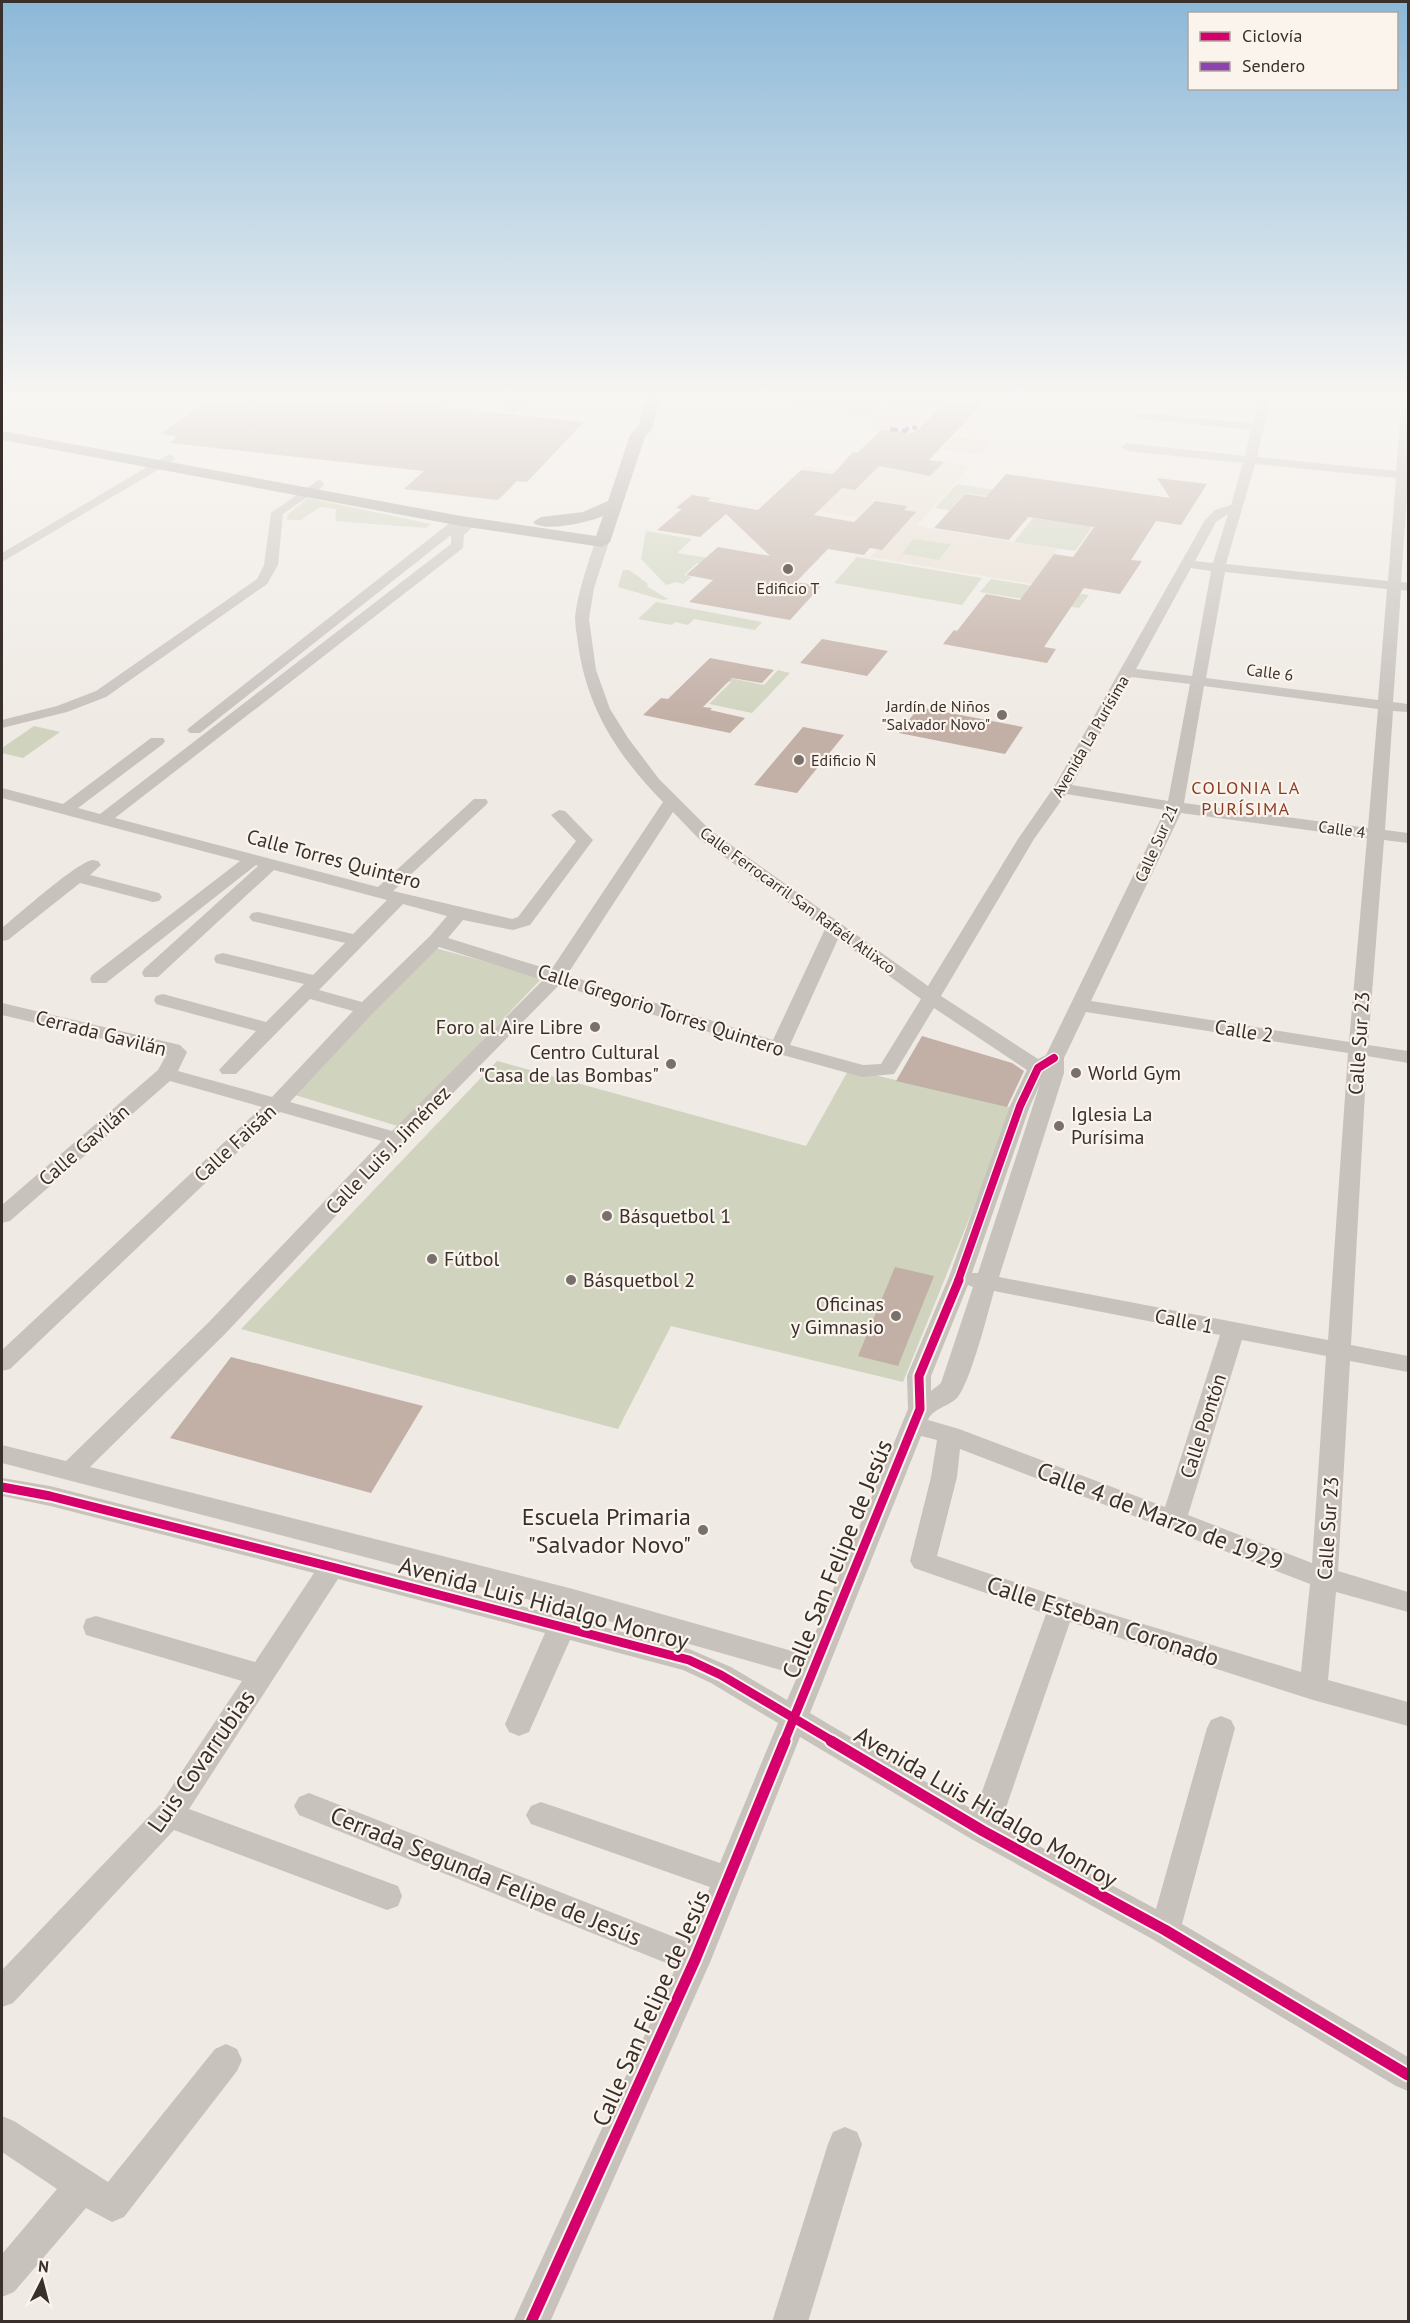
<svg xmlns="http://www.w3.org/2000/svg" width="1410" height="2323" viewBox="0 0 1410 2323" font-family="'PT Sans',sans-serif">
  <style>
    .green { fill: #d0d4bf }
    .plaza { fill: #e8ded2; fill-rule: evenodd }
    .building { fill: #c2afa6 }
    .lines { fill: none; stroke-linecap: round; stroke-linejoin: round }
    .minor { fill: #c8c2bd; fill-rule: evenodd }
    .major { fill: #ada7a2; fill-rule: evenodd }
    .quiet { stroke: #8e44ad; stroke-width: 4; stroke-dasharray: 8 4; stroke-linecap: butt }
    .cycleway-far2-casing { stroke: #faf4ed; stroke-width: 11 }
    .cycleway-far1-casing { stroke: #faf4ed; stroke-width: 13 }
    .cycleway-casing { stroke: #faf4ed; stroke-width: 15 }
    .cycleway-far2 { stroke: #d6006c; stroke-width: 8 }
    .cycleway-far1 { stroke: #d6006c; stroke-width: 9 }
    .cycleway { stroke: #d6006c; stroke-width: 11 }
    .poi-dot { fill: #79706c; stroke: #faf4ed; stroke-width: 2 }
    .labels { text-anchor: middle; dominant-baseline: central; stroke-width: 4.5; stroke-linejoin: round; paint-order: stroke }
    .far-poi-label { font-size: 16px; fill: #392f2b; stroke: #faf4ed }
    .far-street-label { font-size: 16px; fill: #392f2b; stroke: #faf4ed }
    .far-neighbourhood-label { font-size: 18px; letter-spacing: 1.5px; fill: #873d25; stroke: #faf4ed }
    .street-label { font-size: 20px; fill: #392f2b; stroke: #faf4ed }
    .poi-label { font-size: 20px; fill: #392f2b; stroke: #faf4ed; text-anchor: start }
    .near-poi-label { font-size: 24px; fill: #392f2b; stroke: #faf4ed; text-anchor: end }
    .near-street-label { font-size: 24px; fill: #392f2b; stroke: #faf4ed }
  </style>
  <rect width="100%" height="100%" fill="#efeae4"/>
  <path class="green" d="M794,397H852L883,404L870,415L865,416L790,404L789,402Z
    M957,484L1044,498L1039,505L965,493L953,506L1028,518L1025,522L935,508Z
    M308,498L431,524L426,528L335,521L336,509L320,507L301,520H287V515Z
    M1106,508L1075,551L1014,542L1033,518L1074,524L1083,512Z
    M646,531L692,539L677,553L709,558L703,564L697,563L684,575L692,577L683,584L676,582L666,585L641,559Z
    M913,538L951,544L939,560L901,554Z
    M857,557L982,578L962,605L834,583Z
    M623,570H629L647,583L648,587L668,599L663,600L618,587Z
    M991,579L1089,595L1079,608L980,592Z
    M656,602L762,622L755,630L694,619L688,625L675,622L672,625L638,619Z
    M778,670L790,673L752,713L709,704L731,682L712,678L715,675L764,685Z
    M34,726L60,732L23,758L2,753V748Z
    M435,948L543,977L401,1127L285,1092Z
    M497,1061L806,1146L849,1069L1014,1108L903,1382L671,1326L618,1429L241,1329Z"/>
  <path class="plaza" d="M896,397H948L917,428L909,427L905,431L864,426Z
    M954,437L991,442L981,455L943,449Z
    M944,462L970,466L916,526L1058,549L1032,584L870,557L900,525L894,523L909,506L874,500L857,517L765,503L774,494L827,502L842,488L865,479L801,470L804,466L836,471L840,467L871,465L930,476ZM913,539L951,544L939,560L902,554Z"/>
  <path class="building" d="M213,397H350L584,422L527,482L517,481L498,500L404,489L424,471L170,443L178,436L161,434Z
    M951,397H989L929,460L944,462L930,476L879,466L855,490L842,488L814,515L854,522L875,501L908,506L904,510L916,512L882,550L870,548L864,555L828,549L796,582L821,586L790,620L689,602L713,580L686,575L718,547L770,556L726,514L700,537L657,530L682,509L676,508L692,495L711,498L707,501L758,510L801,470L833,474L853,452L857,453L882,429L910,433L917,430Z
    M1006,474L1170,498L1157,478L1207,484L1181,525L1156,521L1131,560L1142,561L1120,594L1084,588L1044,647L1056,649L1047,663L943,644L954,630L957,631L986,594L1020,600L1054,554L1073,557L1094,527L1028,517L1009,540L934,528L965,494L986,497Z
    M822,639L888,651L867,676L800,663Z
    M710,658L774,670L762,683L732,678L703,707L712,708L710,710L745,718L730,733L643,715L661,698L668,699Z
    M919,707L1023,727L1005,754L899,733Z
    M803,727L844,735L797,793L754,785Z
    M922,1036L1012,1063L1024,1071L1007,1107L896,1081Z
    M895,1267L934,1276L898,1366L858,1356Z
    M231,1357L423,1406L371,1493L170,1438Z"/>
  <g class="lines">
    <path class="minor" d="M517,397H528L515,412H507L505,410Z
      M1259,397H1271L1257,457L1396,471L1402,397H1408V480L1401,582L1408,583V591L1401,590L1393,702L1408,704V712L1393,711L1385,830L1408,833V843L1384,840L1368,1045L1408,1051V1063L1367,1056L1351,1345L1408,1356V1372L1350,1361L1338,1571L1408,1592V1612L1336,1592L1328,1680L1408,1702V1726L1313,1700L1070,1622L1000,1825L1156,1909L1207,1728L1211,1720L1221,1716L1231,1720L1235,1728L1182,1924L1408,2057V2091L1396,2086L1154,1940L973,1840L800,1737L711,1960L550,2322H513L676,1967L299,1815L294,1806L299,1797L309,1793L687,1942L710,1887L531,1824L526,1815L531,1806L541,1802L720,1863L778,1723L711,1683L683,1670L570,1640L529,1732L519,1736L509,1732L505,1724L545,1633L338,1579L189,1809L398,1886L402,1896L398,1906L387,1910L174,1830L13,2003L2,2007V1970L159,1806L242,1681L86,1635L83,1627L86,1619L96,1616L255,1662L314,1573L50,1506L2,1496V1478L50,1486L689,1649L731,1667L787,1700L798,1675L573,1611L2,1463V1445L66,1461L208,1323L382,1141L280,1112L10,1369L2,1371V1350L262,1107L170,1081L10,1221L2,1223V1205L158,1070L167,1054L2,1015V1003L180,1045L187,1052L178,1071L272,1097L353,1011L310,999L236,1074H222L219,1070L256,1031L156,1004L154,1000L156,996L163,994L266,1022L304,984L216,963L214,959L216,955L223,953L313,975L345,943L252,921L249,917L252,913L258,912L353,934L387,900L274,870L158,977H144L142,973L144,969L258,866L256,865L106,983H92L90,979L92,975L240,861L2,798V788L63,804L151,738H163L165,741L163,744L78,808L100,814L451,544V535L200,733H190L187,730L190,727L456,518L477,519L478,522L464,535L463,548L115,818L378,887L474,799H486L488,802L486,805L393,891L512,919L518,917L576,841L551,815L559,810L565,811L593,840L530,925L513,930L463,920L448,938L551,970L663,802C618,756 587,709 578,644C577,635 575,626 575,617C578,591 587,567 595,542L602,538L609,542L594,588L589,619L596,670L610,709L628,738L659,779L710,830L928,986L1018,839L1054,787L1205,520L1215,510L1231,505L1243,463L1127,451L1121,447L1127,443L1245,456L1251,430L1141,419L1135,416L1141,413L1253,423ZM1255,464L1396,478L1388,581L1226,564ZM1228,514L1213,563L1195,561L1216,522ZM1191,568L1211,571L1192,676L1136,669ZM1225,572L1387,589L1378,700L1206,678ZM1131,677L1190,684L1168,801L1072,785ZM1204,686L1378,709L1368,828L1184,803ZM1066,794L1165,810L1046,1055L1038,1059L941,996L1034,839ZM673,812L698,838L825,929L773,1040L567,975ZM1181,813L1367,838L1349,1042L1091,1001ZM403,904L447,916L430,936L362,1002L319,990ZM838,939L921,999L881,1064L863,1065L790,1045ZM439,947L543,980L392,1131L290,1102L373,1013ZM559,985L772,1052L855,1075L862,1077L894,1074L934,1008L1027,1070L1010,1106L949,1277L907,1376L908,1409L806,1655L573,1589L90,1467L224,1335L409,1138ZM1086,1012L1348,1053L1328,1340L999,1277L1064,1073V1058ZM1040,1084L978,1273H972L1030,1106ZM968,1285L973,1287L941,1383L931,1391V1376ZM994,1291L1220,1335L1165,1507L959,1429L928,1420C933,1408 948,1407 957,1398C970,1384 988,1313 994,1291ZM1242,1340L1326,1356L1312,1563L1188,1515ZM921,1436L937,1440L931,1477L910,1561L914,1568L1046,1614L975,1811L810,1713ZM960,1449L1310,1584L1301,1672L1104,1612L937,1556L957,1477Z
      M169,454L175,458L173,461L2,562V553Z
      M318,480L322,481L324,484L322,487L283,514L278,565L267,584L106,697L67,712L2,728V720L57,706L96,691L257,579L264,565L271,513Z
      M92,860L98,861L101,865L90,875L159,893L162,897L159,901L153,902L80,883L8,940L2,941V928C19,914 75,864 92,860Z
      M226,2044L237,2049L242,2060L237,2071L124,2217L112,2222L86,2208L14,2292L2,2297V2254L57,2189L2,2152V2116L14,2121L108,2182L215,2049Z
      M845,2127L857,2132L862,2144L808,2322H772L828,2144L833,2132Z"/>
    <path class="major" d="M646,397H660L652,429L645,437L610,542L602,547L461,526L2,440V431L461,516L596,536L603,516C590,522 542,533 533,522L541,517L583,512L608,501L630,435L638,427Z"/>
    <path class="quiet" d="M890,429L905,431L909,427L917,428"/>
    <defs>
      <path id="cycleway-far2" d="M958,1281L1020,1106L1038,1068L1054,1058"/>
      <path id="cycleway-far1" d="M2,1487L50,1496L332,1567L689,1660L721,1675L834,1742
        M784,1742L920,1409L919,1376L959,1280"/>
      <path id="cycleway" d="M831,1741L983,1831L1165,1930L1408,2075
        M531,2322L695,1960L785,1741"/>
    </defs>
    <use href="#cycleway-far2" class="cycleway-far2-casing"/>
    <use href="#cycleway-far1" class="cycleway-far1-casing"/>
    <use href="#cycleway" class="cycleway-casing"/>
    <use href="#cycleway-far2" class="cycleway-far2"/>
    <use href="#cycleway-far1" class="cycleway-far1"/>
    <use href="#cycleway" class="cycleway"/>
  </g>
  <linearGradient id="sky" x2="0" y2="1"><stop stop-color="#8bb8d8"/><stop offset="0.55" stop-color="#f8f6f3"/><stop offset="1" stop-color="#f8f6f3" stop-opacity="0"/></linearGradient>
  <rect width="1410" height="722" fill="url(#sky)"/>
  <g class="poi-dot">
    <circle cx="788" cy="569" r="6"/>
    <circle cx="1002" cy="715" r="6"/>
    <circle cx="799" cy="760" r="6"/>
    <circle cx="595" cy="1027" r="6"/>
    <circle cx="671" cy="1064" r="6"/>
    <circle cx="1076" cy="1073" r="6"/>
    <circle cx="1059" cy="1126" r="6"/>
    <circle cx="607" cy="1216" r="6"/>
    <circle cx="432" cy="1259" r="6"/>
    <circle cx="571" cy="1280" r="6"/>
    <circle cx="896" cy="1316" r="6"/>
    <circle cx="703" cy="1530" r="6"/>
  </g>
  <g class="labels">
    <g class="far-poi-label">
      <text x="788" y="588">Edificio T</text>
      <text x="990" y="706" text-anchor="end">Jardín de Niños<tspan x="990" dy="18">"Salvador Novo"</tspan></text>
      <text x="811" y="760" text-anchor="start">Edificio Ñ</text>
    </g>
    <g class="far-street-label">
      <text transform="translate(1270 672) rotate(7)">Calle 6</text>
      <text transform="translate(1090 736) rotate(-60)">Avenida La Purísima</text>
      <text transform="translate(1342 829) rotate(8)">Calle 4</text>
      <text transform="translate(1156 843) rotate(-66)">Calle Sur 21</text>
      <text transform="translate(798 900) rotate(36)">Calle Ferrocarril San Rafaél Atlixco</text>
    </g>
    <g class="far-neighbourhood-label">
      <text x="1246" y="787">COLONIA LA<tspan x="1246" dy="21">PURÍSIMA</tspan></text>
    </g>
    <g class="street-label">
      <text transform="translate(334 859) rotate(15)">Calle Torres Quintero</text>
      <text transform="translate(661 1010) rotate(18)">Calle Gregorio Torres Quintero</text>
      <text transform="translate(1244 1031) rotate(9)">Calle 2</text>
      <text transform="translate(101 1033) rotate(14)">Cerrada Gavilán</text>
      <text transform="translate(1359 1043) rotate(-86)">Calle Sur 23</text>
      <text transform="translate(235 1143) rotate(-43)">Calle Faisán</text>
      <text transform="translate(84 1145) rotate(-41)">Calle Gavilán</text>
      <text transform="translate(388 1150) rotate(-46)">Calle Luis J. Jiménez</text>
      <text transform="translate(1184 1321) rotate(11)">Calle 1</text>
      <text transform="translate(1203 1426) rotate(-72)">Calle Pontón</text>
      <text transform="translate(1328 1528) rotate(-86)">Calle Sur 23</text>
    </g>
    <g class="poi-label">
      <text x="583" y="1027" text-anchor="end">Foro al Aire Libre</text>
      <text x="659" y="1052" text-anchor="end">Centro Cultural<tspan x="659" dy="23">"Casa de las Bombas"</tspan></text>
      <text x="1088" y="1073">World Gym</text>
      <text x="1071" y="1114">Iglesia La<tspan x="1071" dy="23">Purísima</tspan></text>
      <text x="619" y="1216">Básquetbol 1</text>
      <text x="444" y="1259">Fútbol</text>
      <text x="583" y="1280">Básquetbol 2</text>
      <text x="884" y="1304" text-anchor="end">Oficinas<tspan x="884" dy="23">y Gimnasio</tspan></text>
    </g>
    <g class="near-poi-label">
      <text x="691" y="1516">Escuela Primaria<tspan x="691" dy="28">"Salvador Novo"</tspan></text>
    </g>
    <g class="near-street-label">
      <text transform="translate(1160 1516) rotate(21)">Calle 4 de Marzo de 1929</text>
      <text transform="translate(837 1559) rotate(-68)">Calle San Felipe de Jesús</text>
      <text transform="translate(544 1603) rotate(15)">Avenida Luis Hidalgo Monroy</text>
      <text transform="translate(1103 1621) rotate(18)">Calle Esteban Coronado</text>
      <text transform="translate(201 1761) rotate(-55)">Luis Covarrubias</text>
      <text transform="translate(986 1807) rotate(30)">Avenida Luis Hidalgo Monroy</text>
      <text transform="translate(486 1876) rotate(22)">Cerrada Segunda Felipe de Jesús</text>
      <text transform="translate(651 2008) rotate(-66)">Calle San Felipe de Jesús</text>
    </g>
  </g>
  <rect width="1410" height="2323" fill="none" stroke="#392f2b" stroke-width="6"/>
  <rect x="1188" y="12" width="210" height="78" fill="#faf4ed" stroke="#ada59f" stroke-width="1.5"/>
  <rect x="1200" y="32" width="30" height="9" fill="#d6006c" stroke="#ada59f" stroke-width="1.5"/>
  <text x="1242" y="42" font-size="18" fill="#392f2b">Ciclovía</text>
  <rect x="1200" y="62" width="30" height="9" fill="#8e44ad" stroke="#ada59f" stroke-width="1.5"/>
  <text x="1242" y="72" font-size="18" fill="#392f2b">Sendero</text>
  <g transform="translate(42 2281) rotate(6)" stroke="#faf4ed" stroke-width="4.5" paint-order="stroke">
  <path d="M0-4.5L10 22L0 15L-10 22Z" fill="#392f2b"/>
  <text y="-9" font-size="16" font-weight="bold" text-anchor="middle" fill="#392f2b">N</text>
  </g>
</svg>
